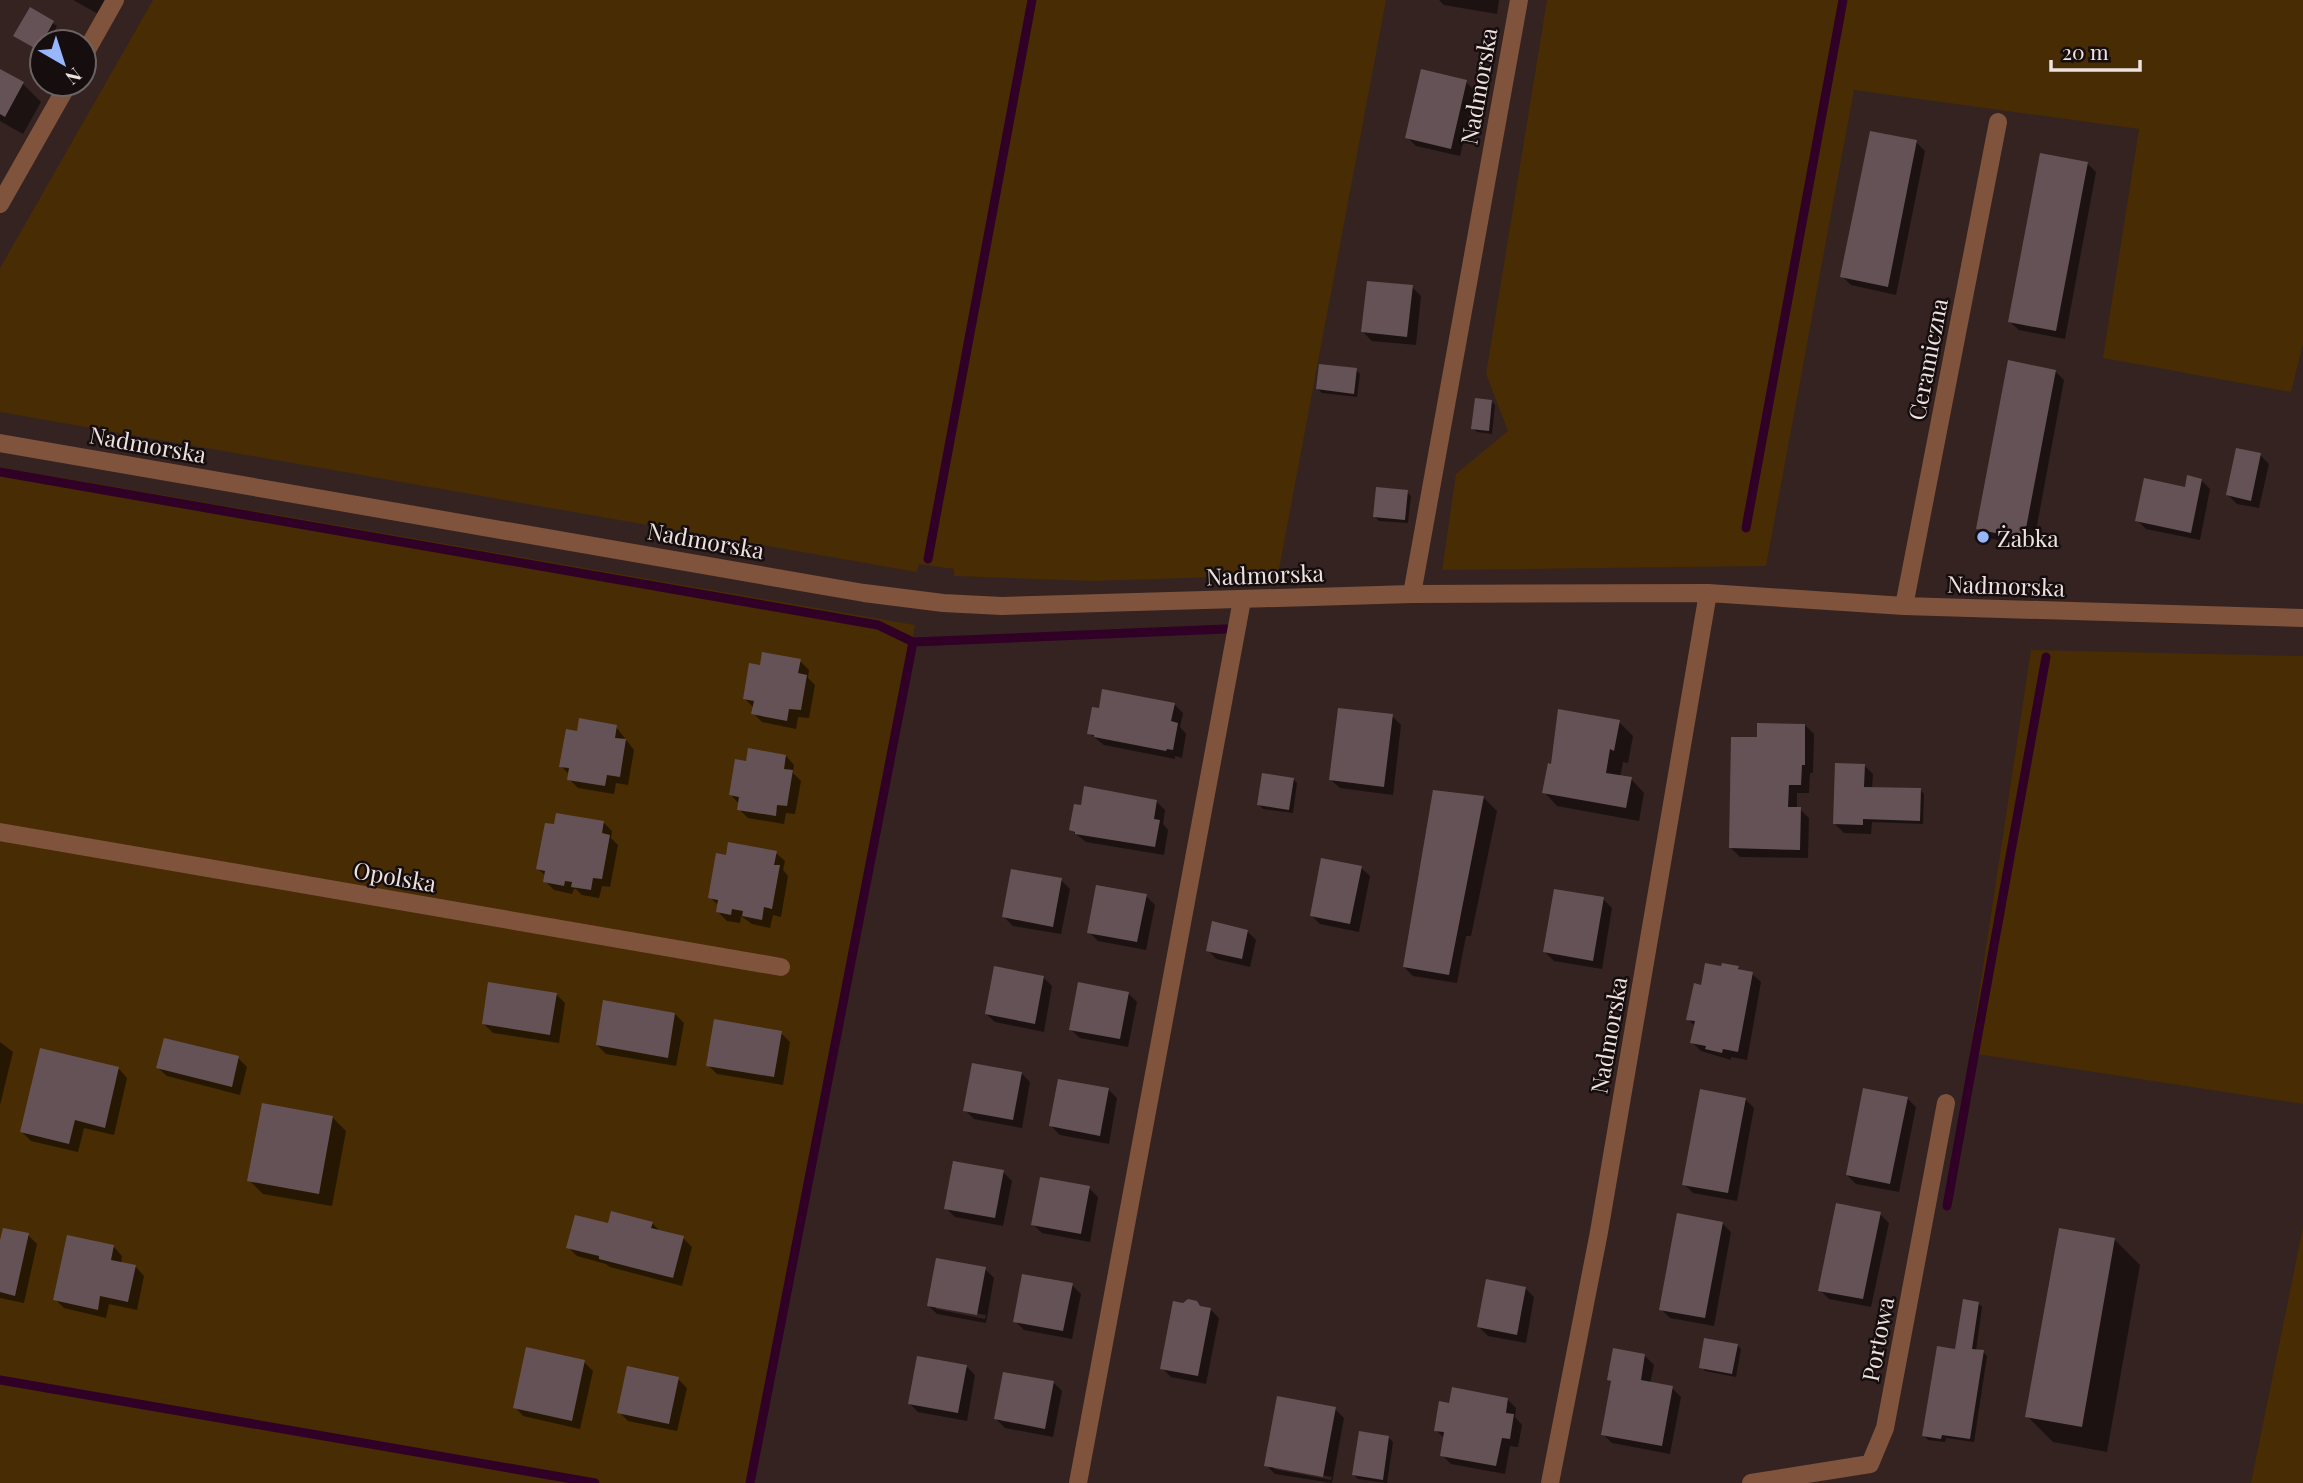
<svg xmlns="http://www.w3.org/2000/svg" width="2303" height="1483" viewBox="0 0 2303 1483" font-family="'Playfair Display',serif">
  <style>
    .green { fill: #472c04 }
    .shadow { fill: #0007; fill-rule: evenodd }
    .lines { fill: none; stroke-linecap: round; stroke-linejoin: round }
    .stream { stroke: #300027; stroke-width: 9 }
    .building { fill: #655256 }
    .minor { stroke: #80533c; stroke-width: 18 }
    .poi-dot { fill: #98b6fd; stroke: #160e0e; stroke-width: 2.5 }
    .labels { text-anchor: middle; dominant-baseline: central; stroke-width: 5; stroke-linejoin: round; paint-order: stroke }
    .street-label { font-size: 23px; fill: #eee2e1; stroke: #160e0e }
    .poi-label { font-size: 23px; fill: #eee2e1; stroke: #160e0e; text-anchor: start }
  </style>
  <rect width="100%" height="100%" fill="#342321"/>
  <path class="green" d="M153,0H1386L1278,575L1092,581L954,576V569L919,564L917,572L0,412V268Z
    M1547,0H2303V344L2291,392L2103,358L2139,129L1854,90L1766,566L1442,570L1456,474L1508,431L1486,374Z
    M0,467L915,625L750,1483H0Z
    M2031,650L2303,656V1104L1970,1053Z
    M2303,1227V1483H2251Z"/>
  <path class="shadow" d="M73,0H111L102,16Z
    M1439,0H1499L1497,14L1444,5Z
    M30,9L57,26L48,42H42V52L19,39Z
    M0,71L23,84L41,102L23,134L0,121Z
    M1466,82L1475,91L1460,156L1416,146L1407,137Z
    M1916,142L1925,151L1896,295L1851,285L1842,276Z
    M2087,163L2096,172L2065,339L2019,330L2010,322Z
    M1412,287L1421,296L1416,345L1372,341L1363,332Z
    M1356,370L1360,374L1357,397L1322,393L1318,389Z
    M2055,371L2064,380L2033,547L1987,538L1978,529Z
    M1491,401L1495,405L1492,434L1477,432L1473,428Z
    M2260,455L2269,464L2259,508L2237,504L2228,495Z
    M2201,480L2210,489L2200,540L2146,529L2137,520Z
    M1407,492L1411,496L1408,523L1379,521L1375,517Z
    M800,661L809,670L808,678L815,685L809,718L798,717L796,729L762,722L753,713L754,708L745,699L761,667Z
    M1174,704L1183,713L1180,727L1186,734L1182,758L1175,756V759L1104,745L1089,733Z
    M1392,716L1401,725L1393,795L1340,788L1331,780Z
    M1619,722L1633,736L1628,763L1623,762L1620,777L1631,779L1644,793L1639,821L1557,806L1544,792L1552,766Z
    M1805,725L1814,734L1813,773H1810L1809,793H1797V809H1800L1809,818L1808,858L1740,857L1731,848L1759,739Z
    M616,727L634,750L628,785L616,783L614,794L578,788L569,779L570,775L561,766Z
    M786,756L794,765L793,773L801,781L795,814L786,813L784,824L748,818L739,809V804L731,795Z
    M1864,765L1873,774L1872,788L1920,790L1924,794L1923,824L1872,822L1871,834L1844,833L1835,824Z
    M1293,779L1297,783L1293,813L1263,809L1259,805Z
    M1483,797L1497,811L1471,936H1466L1457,983L1413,976L1404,967Z
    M1156,801L1165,810L1163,824L1168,830L1164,855L1086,842L1071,830L1082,807Z
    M603,822L612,831L611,838L618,845L610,887L602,886L599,898L582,895L576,889H574L572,894L554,890L545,881L546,876L538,869L555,826Z
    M776,853L785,861L783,870L788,876L781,917L773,915L770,928L752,924L741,916L740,923L727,921L718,912L719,906L710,897L727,857Z
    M1361,868L1370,876L1359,932L1320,924L1311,915Z
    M1061,880L1070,889L1061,934L1013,926L1004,917Z
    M1146,896L1155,905L1146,950L1098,941L1089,932Z
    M1603,899L1612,908L1602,969L1554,961L1545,952Z
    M1247,931L1256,940L1250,967L1216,959L1208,950Z
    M1738,967L1743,972L1752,974L1761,982L1747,1060L1731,1057V1060L1701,1051L1692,1042L1695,1026L1688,1019L1703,987L1722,968Z
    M1043,977L1052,986L1044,1032L995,1022L986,1014Z
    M1128,993L1137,1002L1128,1047L1080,1038L1071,1030Z
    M556,994L565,1003L559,1043L493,1033L484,1024Z
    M675,1014L684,1023L676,1066L606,1054L597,1045Z
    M781,1033L790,1042L783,1085L717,1074L708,1065Z
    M0,1042L13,1052L0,1105Z
    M42,1050L119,1069L127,1078L114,1135L84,1128L78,1152L31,1141L22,1132Z
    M238,1058L247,1067L240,1095L167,1076L158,1068Z
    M1022,1074L1030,1082L1022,1128L974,1119L965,1110Z
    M1108,1089L1117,1098L1109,1144L1060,1135L1051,1126Z
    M1907,1098L1916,1107L1899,1192L1856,1184L1847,1175Z
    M1745,1099L1754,1108L1737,1201L1693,1193L1684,1184Z
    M332,1117L346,1131L332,1206L263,1194L249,1180Z
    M1003,1172L1012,1181L1003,1226L955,1217L946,1208Z
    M1089,1188L1098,1197L1090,1242L1042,1233L1033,1224Z
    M1880,1214L1889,1223L1871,1307L1829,1299L1820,1290Z
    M652,1223L661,1232L683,1238L692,1247L682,1286L610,1267L606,1264L577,1256L568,1247L609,1225Z
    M1722,1223L1731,1232L1714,1326L1670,1318L1661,1309Z
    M28,1235L37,1244L24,1303L0,1298V1245Z
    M2114,1239L2140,1265L2107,1452L2053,1442L2027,1416Z
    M114,1247L122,1256L121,1264L136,1267L144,1276L137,1310L109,1304L106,1318L64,1308L55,1299Z
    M985,1269L994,1278L986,1323L937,1314L928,1305ZM936,1306L986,1315L985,1319L936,1309Z
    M1072,1285L1081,1294L1072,1339L1024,1330L1015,1321Z
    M1525,1288L1534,1297L1526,1343L1488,1336L1479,1327Z
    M1978,1303L1982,1307L1976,1351L1983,1352L1987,1356L1974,1442L1946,1438L1945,1442L1928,1440L1924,1436Z
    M1201,1308L1210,1309L1219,1318L1206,1384L1171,1377L1162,1368Z
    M1737,1345L1741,1349L1736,1377L1705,1371L1701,1367Z
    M1645,1356L1654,1365L1650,1383L1672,1388L1681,1397L1670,1454L1612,1443L1603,1434L1613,1384L1609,1380Z
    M584,1362L593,1371L580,1429L523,1416L515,1407Z
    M967,1367L975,1375L967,1421L918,1412L909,1403Z
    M678,1379L687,1388L677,1431L628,1421L619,1412Z
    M1053,1382L1062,1391L1053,1437L1005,1428L996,1419Z
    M1508,1400L1516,1408L1515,1417L1522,1425L1518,1447L1510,1446L1505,1474L1451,1464L1442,1455L1445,1439L1436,1430L1450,1405Z
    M1335,1409L1344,1418L1332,1483L1275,1474L1266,1465ZM1274,1466L1332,1477L1331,1480L1274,1469Z
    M1389,1438L1393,1442L1387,1483L1358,1479L1354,1475Z"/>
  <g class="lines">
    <path class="stream" d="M0,472L878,625L913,642L1226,629
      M1746,528L1843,0
      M928,559L1032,0
      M1947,1206L2046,657
      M0,1380L595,1483
      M750,1483L913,642"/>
  </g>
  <path class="building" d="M30,7L54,21L38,50L13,36Z
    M0,69L24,82L5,117L0,114Z
    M1421,69L1467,80L1451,149L1405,138Z
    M1870,131L1917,140L1888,287L1840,277Z
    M2040,153L2088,162L2056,331L2008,322Z
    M1367,281L1413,285L1407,337L1361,332Z
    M2008,360L2056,370L2024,539L1976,529Z
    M1319,364L1357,368L1354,394L1316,389Z
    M1475,398L1492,400L1489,431L1471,429Z
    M2236,448L2261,453L2251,501L2226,495Z
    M2187,475L2202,479L2191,533L2135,521L2144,478L2185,487Z
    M1376,487L1408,490L1405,520L1373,517Z
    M762,652L801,659L798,673L807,675L801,710L789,709L787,721L751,714L754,701L743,699L749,663L760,665Z
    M1102,689L1175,703L1171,721L1178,723L1173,750L1167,749L1166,751L1094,737V735L1087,734L1092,707L1099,708Z
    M1338,708L1393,714L1384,787L1329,780Z
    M1558,709L1620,720L1614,751L1610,749L1606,773L1632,777L1626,808L1542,793L1548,763L1551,764Z
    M579,718L617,725L615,738L626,739L620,777L607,775L605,786L567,780L569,768L559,767L566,729L577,731Z
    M1757,723L1805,724V765H1802L1801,785H1789L1788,807H1801L1800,850L1729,848L1731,737H1757Z
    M748,748L786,755L784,769L793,770L787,806L777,805L776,816L737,810L739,797L729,795L735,759L746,761Z
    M1835,763L1865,764L1864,787L1921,788L1920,821L1863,819V825L1833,824Z
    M1262,773L1294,778L1289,810L1257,805Z
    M1084,786L1157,800L1154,819L1160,820L1155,847L1075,834V832L1069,830L1074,804L1081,805Z
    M1433,790L1484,796L1449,975L1403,967Z
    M556,813L604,821L602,833L610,835L602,879L593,878L591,890L571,887L572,882L565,881L564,886L543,882L545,871L536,869L545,823L554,824Z
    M728,842L777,851L774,865H780L772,909L764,907L762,920L742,916L743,911L732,909L731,915L716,912L718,900L708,898L716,853L726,855Z
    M1321,858L1362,866L1350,924L1310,916Z
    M1011,869L1062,878L1053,927L1002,917Z
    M1096,885L1147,894L1137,942L1087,933Z
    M1554,889L1604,897L1593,961L1543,952Z
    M1212,921L1248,930L1242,959L1206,951Z
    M1705,963L1721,966L1722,963L1739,966L1738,969L1753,972L1738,1052L1723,1049L1722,1053L1705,1049L1706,1046L1690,1043L1695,1021L1686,1020L1694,983L1701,985Z
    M994,966L1044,976L1035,1024L985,1014Z
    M488,982L557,993L550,1035L482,1024Z
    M1078,982L1129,992L1120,1039L1069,1030Z
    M603,1000L675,1013L668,1058L596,1045Z
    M714,1019L782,1031L774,1077L706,1066Z
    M164,1038L239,1056L232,1087L156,1068Z
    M40,1048L119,1067L105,1128L75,1120L69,1144L20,1132Z
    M972,1063L1022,1072L1013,1120L963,1111Z
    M1058,1079L1109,1088L1100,1136L1049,1126Z
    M1863,1088L1908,1097L1890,1184L1846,1175Z
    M1700,1089L1746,1098L1728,1193L1682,1185Z
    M262,1103L333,1116L319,1194L247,1181Z
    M953,1161L1004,1170L995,1218L944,1209Z
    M1040,1177L1090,1186L1081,1234L1031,1225Z
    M1836,1203L1881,1212L1863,1299L1818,1291Z
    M611,1211L653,1222L651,1228L684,1236L673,1278L599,1259V1256L566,1248L575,1215L608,1223Z
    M1677,1213L1723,1222L1705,1318L1659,1310Z
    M3,1228L29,1233L15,1296L0,1292V1240Z
    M2059,1228L2115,1238L2082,1427L2025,1417Z
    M67,1235L114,1245L111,1260L136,1265L128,1302L100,1296L98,1310L53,1300Z
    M936,1258L986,1267L977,1315L927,1306Z
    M1022,1274L1073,1283L1063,1331L1013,1322Z
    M1486,1279L1526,1287L1517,1335L1477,1327Z
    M1188,1299L1197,1301L1200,1306L1211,1308L1198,1376L1160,1369L1173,1301L1183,1303Z
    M1963,1299L1979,1302L1972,1349L1984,1350L1970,1439L1942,1435L1941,1439L1922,1436L1937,1346L1955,1349Z
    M1704,1338L1738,1344L1732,1374L1699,1368Z
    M526,1347L585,1360L572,1421L513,1408Z
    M1613,1348L1645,1354L1641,1380L1673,1386L1662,1446L1601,1435L1611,1381L1607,1380Z
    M917,1356L967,1365L958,1413L908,1404Z
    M627,1366L679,1377L669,1424L617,1413Z
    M1003,1372L1054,1381L1045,1429L994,1419Z
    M1452,1387L1508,1398L1506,1413L1514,1414L1510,1439L1502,1438L1496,1466L1440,1456L1444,1432L1434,1431L1439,1401L1449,1403Z
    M1277,1396L1336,1407L1323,1477L1264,1466Z
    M1359,1431L1389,1436L1383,1480L1352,1475Z"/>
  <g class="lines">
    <path class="minor" d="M84,55L115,0
      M0,204L68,84
      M0,443L864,593L943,603L1002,606L1412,594L1708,593L1904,606L2303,618
      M1412,594L1519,0
      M1904,606L1998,122
      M0,832L781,967
      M1078,1483L1242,600
      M1550,1483L1599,1232L1708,593
      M1751,1483L1870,1464L1885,1428L1946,1103"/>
  </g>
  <circle class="poi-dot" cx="1983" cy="537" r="7"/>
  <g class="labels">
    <g class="street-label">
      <text transform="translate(1478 86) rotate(-80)">Nadmorska</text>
      <text transform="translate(1927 359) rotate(-79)">Ceramiczna</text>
      <text transform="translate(148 444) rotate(10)">Nadmorska</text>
      <text transform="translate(706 540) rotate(10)">Nadmorska</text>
      <text transform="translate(1265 574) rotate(-2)">Nadmorska</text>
      <text transform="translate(2006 585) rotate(2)">Nadmorska</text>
      <text transform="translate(395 876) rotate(10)">Opolska</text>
      <text transform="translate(1608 1035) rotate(-80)">Nadmorska</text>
      <text transform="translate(1877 1339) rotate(-79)">Portowa</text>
    </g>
    <g class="poi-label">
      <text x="1997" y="537">Żabka</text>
    </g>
  </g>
  <g transform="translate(63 63) rotate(141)"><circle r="33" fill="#160e0e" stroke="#6c6362" stroke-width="2"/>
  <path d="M0-5L12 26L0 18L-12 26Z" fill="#98b6fd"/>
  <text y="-10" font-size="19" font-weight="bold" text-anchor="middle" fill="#eee2e1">N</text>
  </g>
  <path d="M2051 60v10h89v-10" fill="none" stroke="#eee2e1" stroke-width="3.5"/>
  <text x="2062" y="60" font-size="21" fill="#eee2e1" stroke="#160e0e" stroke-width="5" paint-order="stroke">20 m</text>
</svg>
